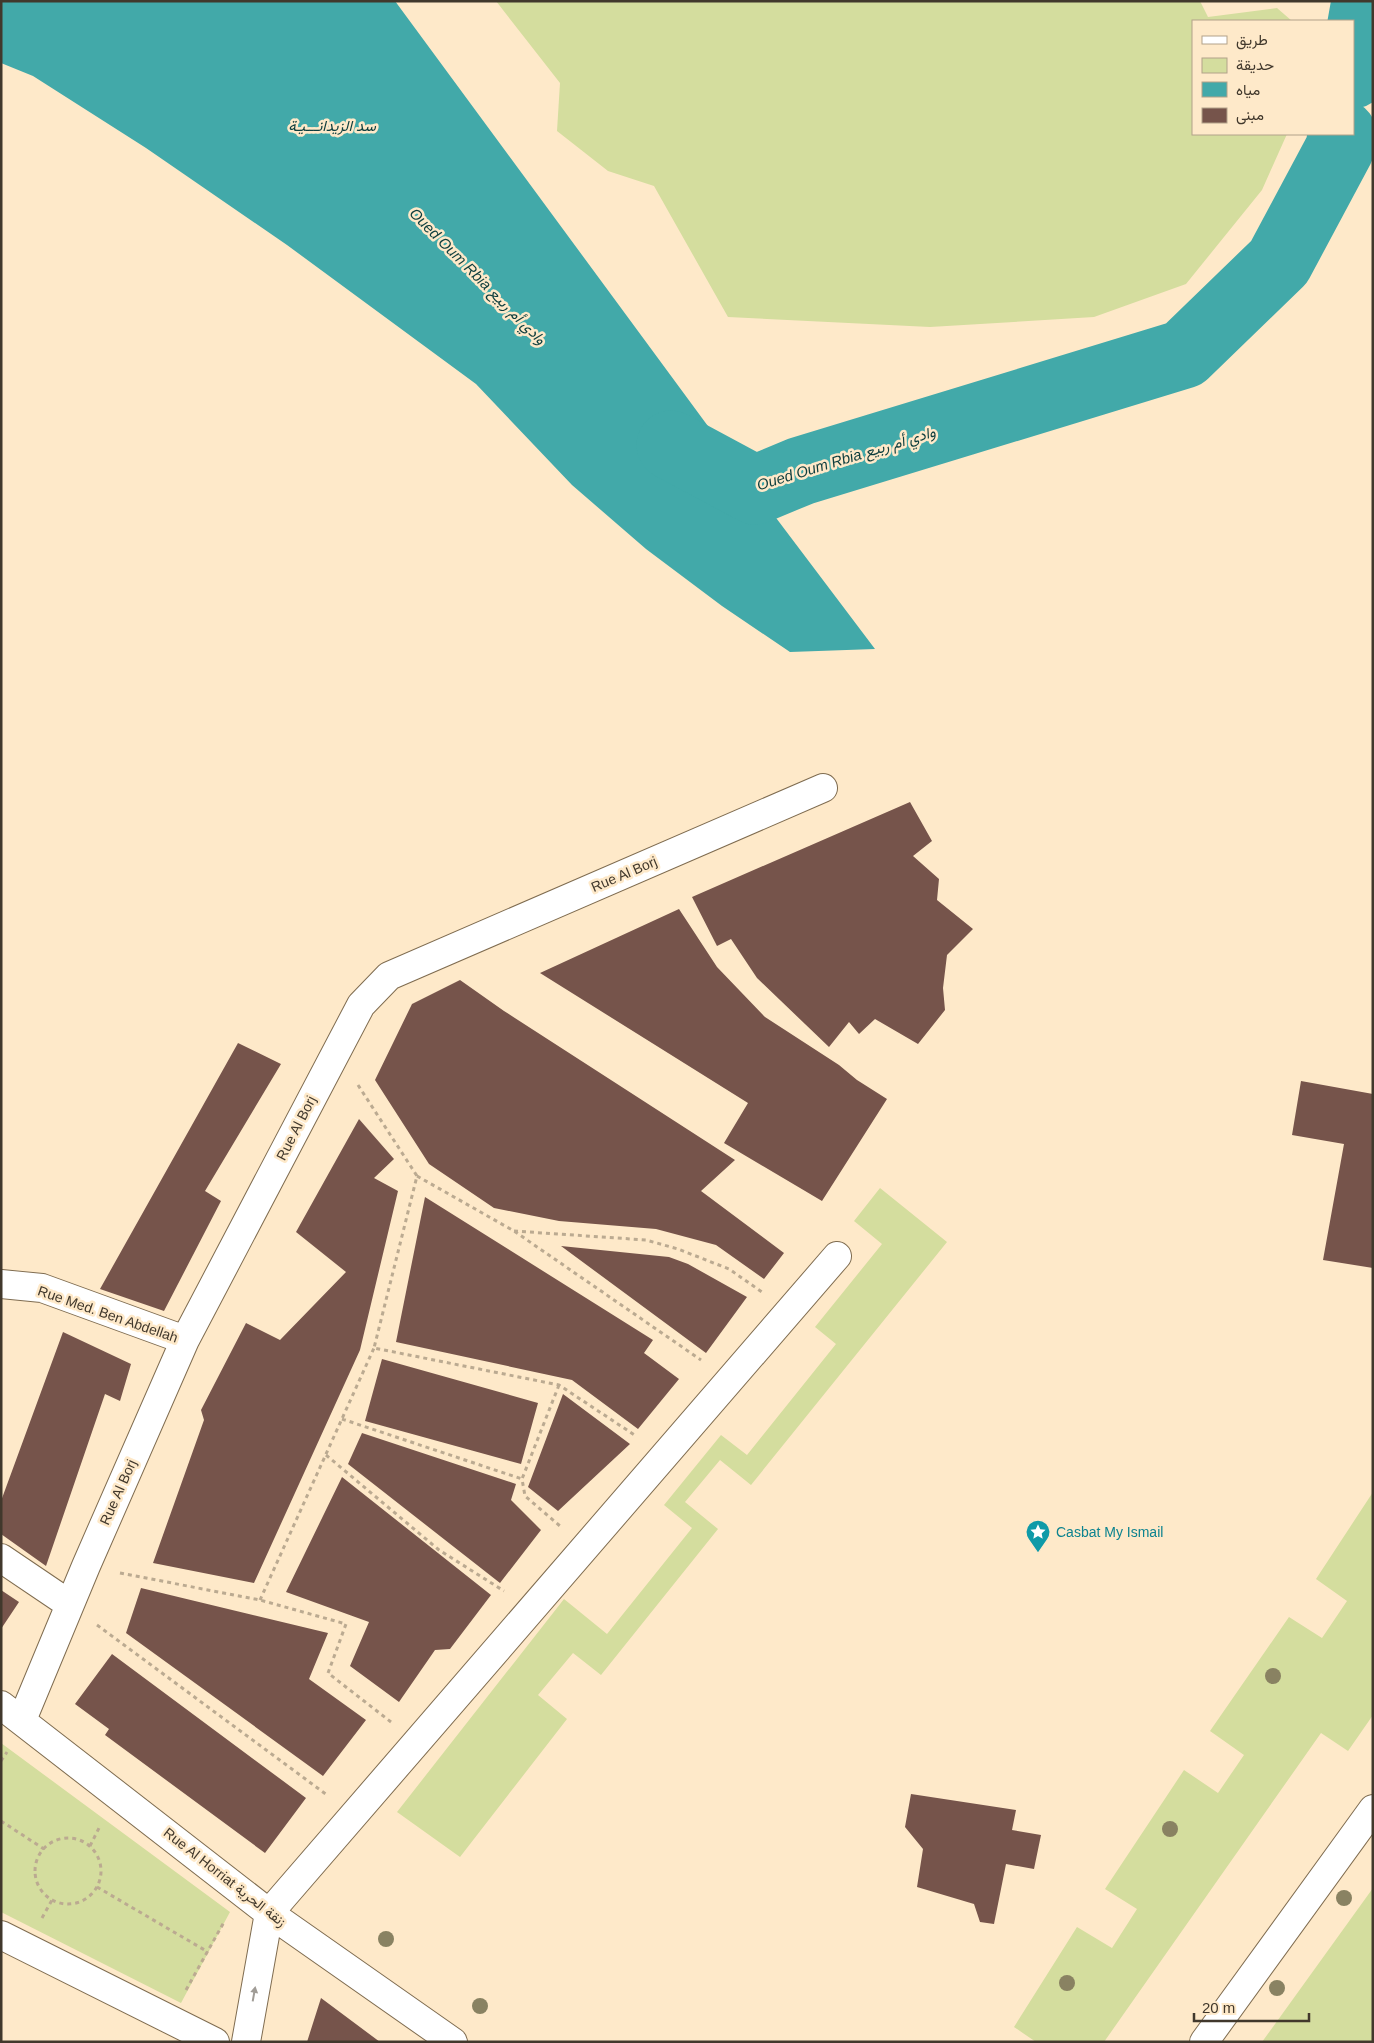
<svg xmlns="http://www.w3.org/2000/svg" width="1374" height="2043" viewBox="0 0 1374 2043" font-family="Helvetica,Vazirmatn,sans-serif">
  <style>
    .green { fill: #d4dd9e }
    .water { fill: #42a9a9 }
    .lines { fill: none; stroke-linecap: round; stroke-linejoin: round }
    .river { stroke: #42a9a9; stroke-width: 69 }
    .building { fill: #76544b }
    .street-casing { stroke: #7f6c50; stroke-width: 30 }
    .path { stroke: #bbaa91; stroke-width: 3; stroke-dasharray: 4 4; stroke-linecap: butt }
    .street { stroke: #fff; stroke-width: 28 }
    .tree { fill: #898262 }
    .oneway { fill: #a09c96 }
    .labels { text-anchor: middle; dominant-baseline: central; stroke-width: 5; stroke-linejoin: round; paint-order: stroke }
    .street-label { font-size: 14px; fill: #41382c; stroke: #fee9c9 }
    .culture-label { font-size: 14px; fill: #0d838f; stroke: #fee9c9; text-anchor: start }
    .water-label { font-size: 15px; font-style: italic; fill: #0d3d3d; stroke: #fee9c9 }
  </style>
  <rect width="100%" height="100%" fill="#fee9c9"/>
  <path class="green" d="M496,1H1200L1208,17L1277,8L1292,21H1193V134H1287L1262,190L1186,284L1094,317L930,327L728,317L654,186L608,171L557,131L560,83Z
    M880,1188L947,1242L751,1485L720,1460L685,1502L718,1529L601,1675L573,1653L538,1695L567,1719L460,1857L397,1812L564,1599L607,1634L692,1528L664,1505L721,1435L747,1455L836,1344L815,1327L882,1244L854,1221Z
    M1373,1492V1715L1348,1751L1321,1733L1104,2042H1036L1014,2027L1077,1927L1112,1948L1137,1909L1105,1889L1184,1770L1218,1793L1244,1755L1210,1731L1289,1617L1322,1638L1347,1601L1316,1579Z
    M1,1743L230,1912L181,2003L1,1912Z
    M1373,1888V2042H1262Z"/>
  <path class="water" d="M1,1H395L755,490L875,649L790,652L722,606L646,549L572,485L476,384L287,245L146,148L33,76L1,63Z"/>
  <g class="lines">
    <path class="river" d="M1353,74L1366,1
      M671,445L755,490L801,471L1184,354L1279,262L1340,148L1342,134"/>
  </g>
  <path class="building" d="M910,802L932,841L913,856L939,879L937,900L973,929L947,955L943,988L945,1010L918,1044L875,1019L859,1034L849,1022L829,1047L757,978L731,939L717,946L692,897Z
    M679,909L717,967L765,1017L839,1065L857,1080L887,1099L822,1201L724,1143L748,1103L540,973Z
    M460,980L504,1011L735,1160L701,1191L784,1253L764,1279L716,1245L656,1229L559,1221L494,1208L429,1164L375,1080L412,1004Z
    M238,1043L281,1064L205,1191L221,1201L164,1311L100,1289Z
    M1301,1081L1373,1094V1268L1323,1260L1344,1144L1292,1135Z
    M359,1119L394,1159L374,1178L398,1191L360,1350L254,1583L153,1563L204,1420L201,1410L246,1323L280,1340L346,1272L296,1232Z
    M425,1197L653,1340L644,1353L679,1379L638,1429L572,1380L396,1342Z
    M561,1246L669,1257L688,1264L747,1297L706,1353Z
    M63,1332L131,1364L120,1401L105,1394L46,1566L1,1534V1501Z
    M382,1359L538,1403L521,1464L365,1421Z
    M563,1394L630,1444L558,1511L528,1487Z
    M362,1433L516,1484L511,1500L541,1530L500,1583L348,1464Z
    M342,1477L491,1595L450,1649L435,1650L399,1702L350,1666L369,1622L286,1592Z
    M141,1588L328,1633L309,1679L366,1720L323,1776L126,1633Z
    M1,1590L19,1602L1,1629Z
    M112,1654L306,1798L265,1853L105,1735L109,1729L75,1704Z
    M911,1794L1016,1810L1012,1830L1041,1835L1034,1869L1006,1864L994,1924L980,1922L974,1904L917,1887L923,1849L905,1827Z
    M321,1998L380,2042H307Z"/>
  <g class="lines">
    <defs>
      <path id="street" d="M1,1284L42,1288L185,1340
        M1,1558L69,1604
        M1,1705L269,1913L453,2042
        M22,1720L86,1566L185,1340L361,1005L389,976L823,788
        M1,1935L215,2042
        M246,2042L269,1913L837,1256
        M1204,2042L1373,1809"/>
    </defs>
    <use href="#street" class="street-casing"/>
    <path class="path" d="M358,1085L417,1176L374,1348L559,1385L636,1436
      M417,1176L514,1231L701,1360
      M514,1231L646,1240L678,1249L729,1269L762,1292
      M559,1385L522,1479L525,1496L560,1526
      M342,1419L522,1479
      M326,1455L439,1550L504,1591
      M120,1573L260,1600L346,1624L328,1673L391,1722
      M260,1600L374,1348
      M97,1625L327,1795
      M1,1761L7,1752
      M1,1821L44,1849
      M35 1871a33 33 0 1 1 66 0a33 33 0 1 1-66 0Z
      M90,1846L100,1826
      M97,1887L208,1952
      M42,1918L52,1900
      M186,1990L224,1922"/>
    <use href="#street" class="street"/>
  </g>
  <g class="tree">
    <circle cx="1273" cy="1676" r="8"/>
    <circle cx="1170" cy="1829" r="8"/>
    <circle cx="1344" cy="1898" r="8"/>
    <circle cx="386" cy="1939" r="8"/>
    <circle cx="1067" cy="1983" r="8"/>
    <circle cx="1277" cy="1988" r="8"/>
    <circle cx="480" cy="2006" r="8"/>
  </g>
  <defs><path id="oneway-solid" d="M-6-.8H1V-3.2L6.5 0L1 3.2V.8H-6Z" transform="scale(1.25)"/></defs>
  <use class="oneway" href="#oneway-solid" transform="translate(254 1994) rotate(-80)"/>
  <defs>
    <symbol id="sight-pin" viewBox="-11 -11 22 30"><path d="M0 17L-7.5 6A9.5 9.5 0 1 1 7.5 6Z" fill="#0f9aa8" stroke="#fee9c9"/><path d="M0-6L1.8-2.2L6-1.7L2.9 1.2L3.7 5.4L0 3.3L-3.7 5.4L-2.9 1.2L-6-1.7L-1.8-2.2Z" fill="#fff"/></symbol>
  </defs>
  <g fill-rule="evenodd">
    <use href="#sight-pin" x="1024" y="1518" width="28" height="38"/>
  </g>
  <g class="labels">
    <g class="street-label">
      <text transform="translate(624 874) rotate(-23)">Rue Al Borj</text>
      <text transform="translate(296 1128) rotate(-63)">Rue Al Borj</text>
      <text transform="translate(108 1314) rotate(19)">Rue Med. Ben Abdellah</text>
      <text transform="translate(118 1492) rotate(-66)">Rue Al Borj</text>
      <text transform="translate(225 1877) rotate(38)">Rue Al Horriat زنقة الحرية</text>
    </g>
    <g class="culture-label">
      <text x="1056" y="1532">Casbat My Ismail</text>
    </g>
    <g class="water-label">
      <text x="332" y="125">سد الزيدانـــيـة</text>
      <text transform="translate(478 276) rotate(45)">Oued Oum Rbia وادي أم ربيع</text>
      <text transform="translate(846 458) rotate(-17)">Oued Oum Rbia وادي أم ربيع</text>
    </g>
  </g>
  <rect width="1374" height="2043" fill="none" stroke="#41382c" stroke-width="5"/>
  <rect x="1192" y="20" width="162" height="115" fill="#fee9c9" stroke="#b2a28a"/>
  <rect x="1202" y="36" width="25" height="8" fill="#ffffff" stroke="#b2a28a"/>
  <text x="1236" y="45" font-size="15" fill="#41382c">طريق</text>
  <rect x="1202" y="58" width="25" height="15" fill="#d4dd9e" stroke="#b2a28a"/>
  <text x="1236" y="70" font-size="15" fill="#41382c">حديقة</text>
  <rect x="1202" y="82" width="25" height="15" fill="#42a9a9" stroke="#b2a28a"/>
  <text x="1236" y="95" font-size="15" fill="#41382c">مياه</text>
  <rect x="1202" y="108" width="25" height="15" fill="#76544b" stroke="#b2a28a"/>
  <text x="1236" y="120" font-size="15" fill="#41382c">مبنى</text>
  <path d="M1194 2013v8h115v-8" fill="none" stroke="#41382c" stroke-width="2.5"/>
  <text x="1202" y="2013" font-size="15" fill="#41382c" stroke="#fee9c9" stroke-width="4" paint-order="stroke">20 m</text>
</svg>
